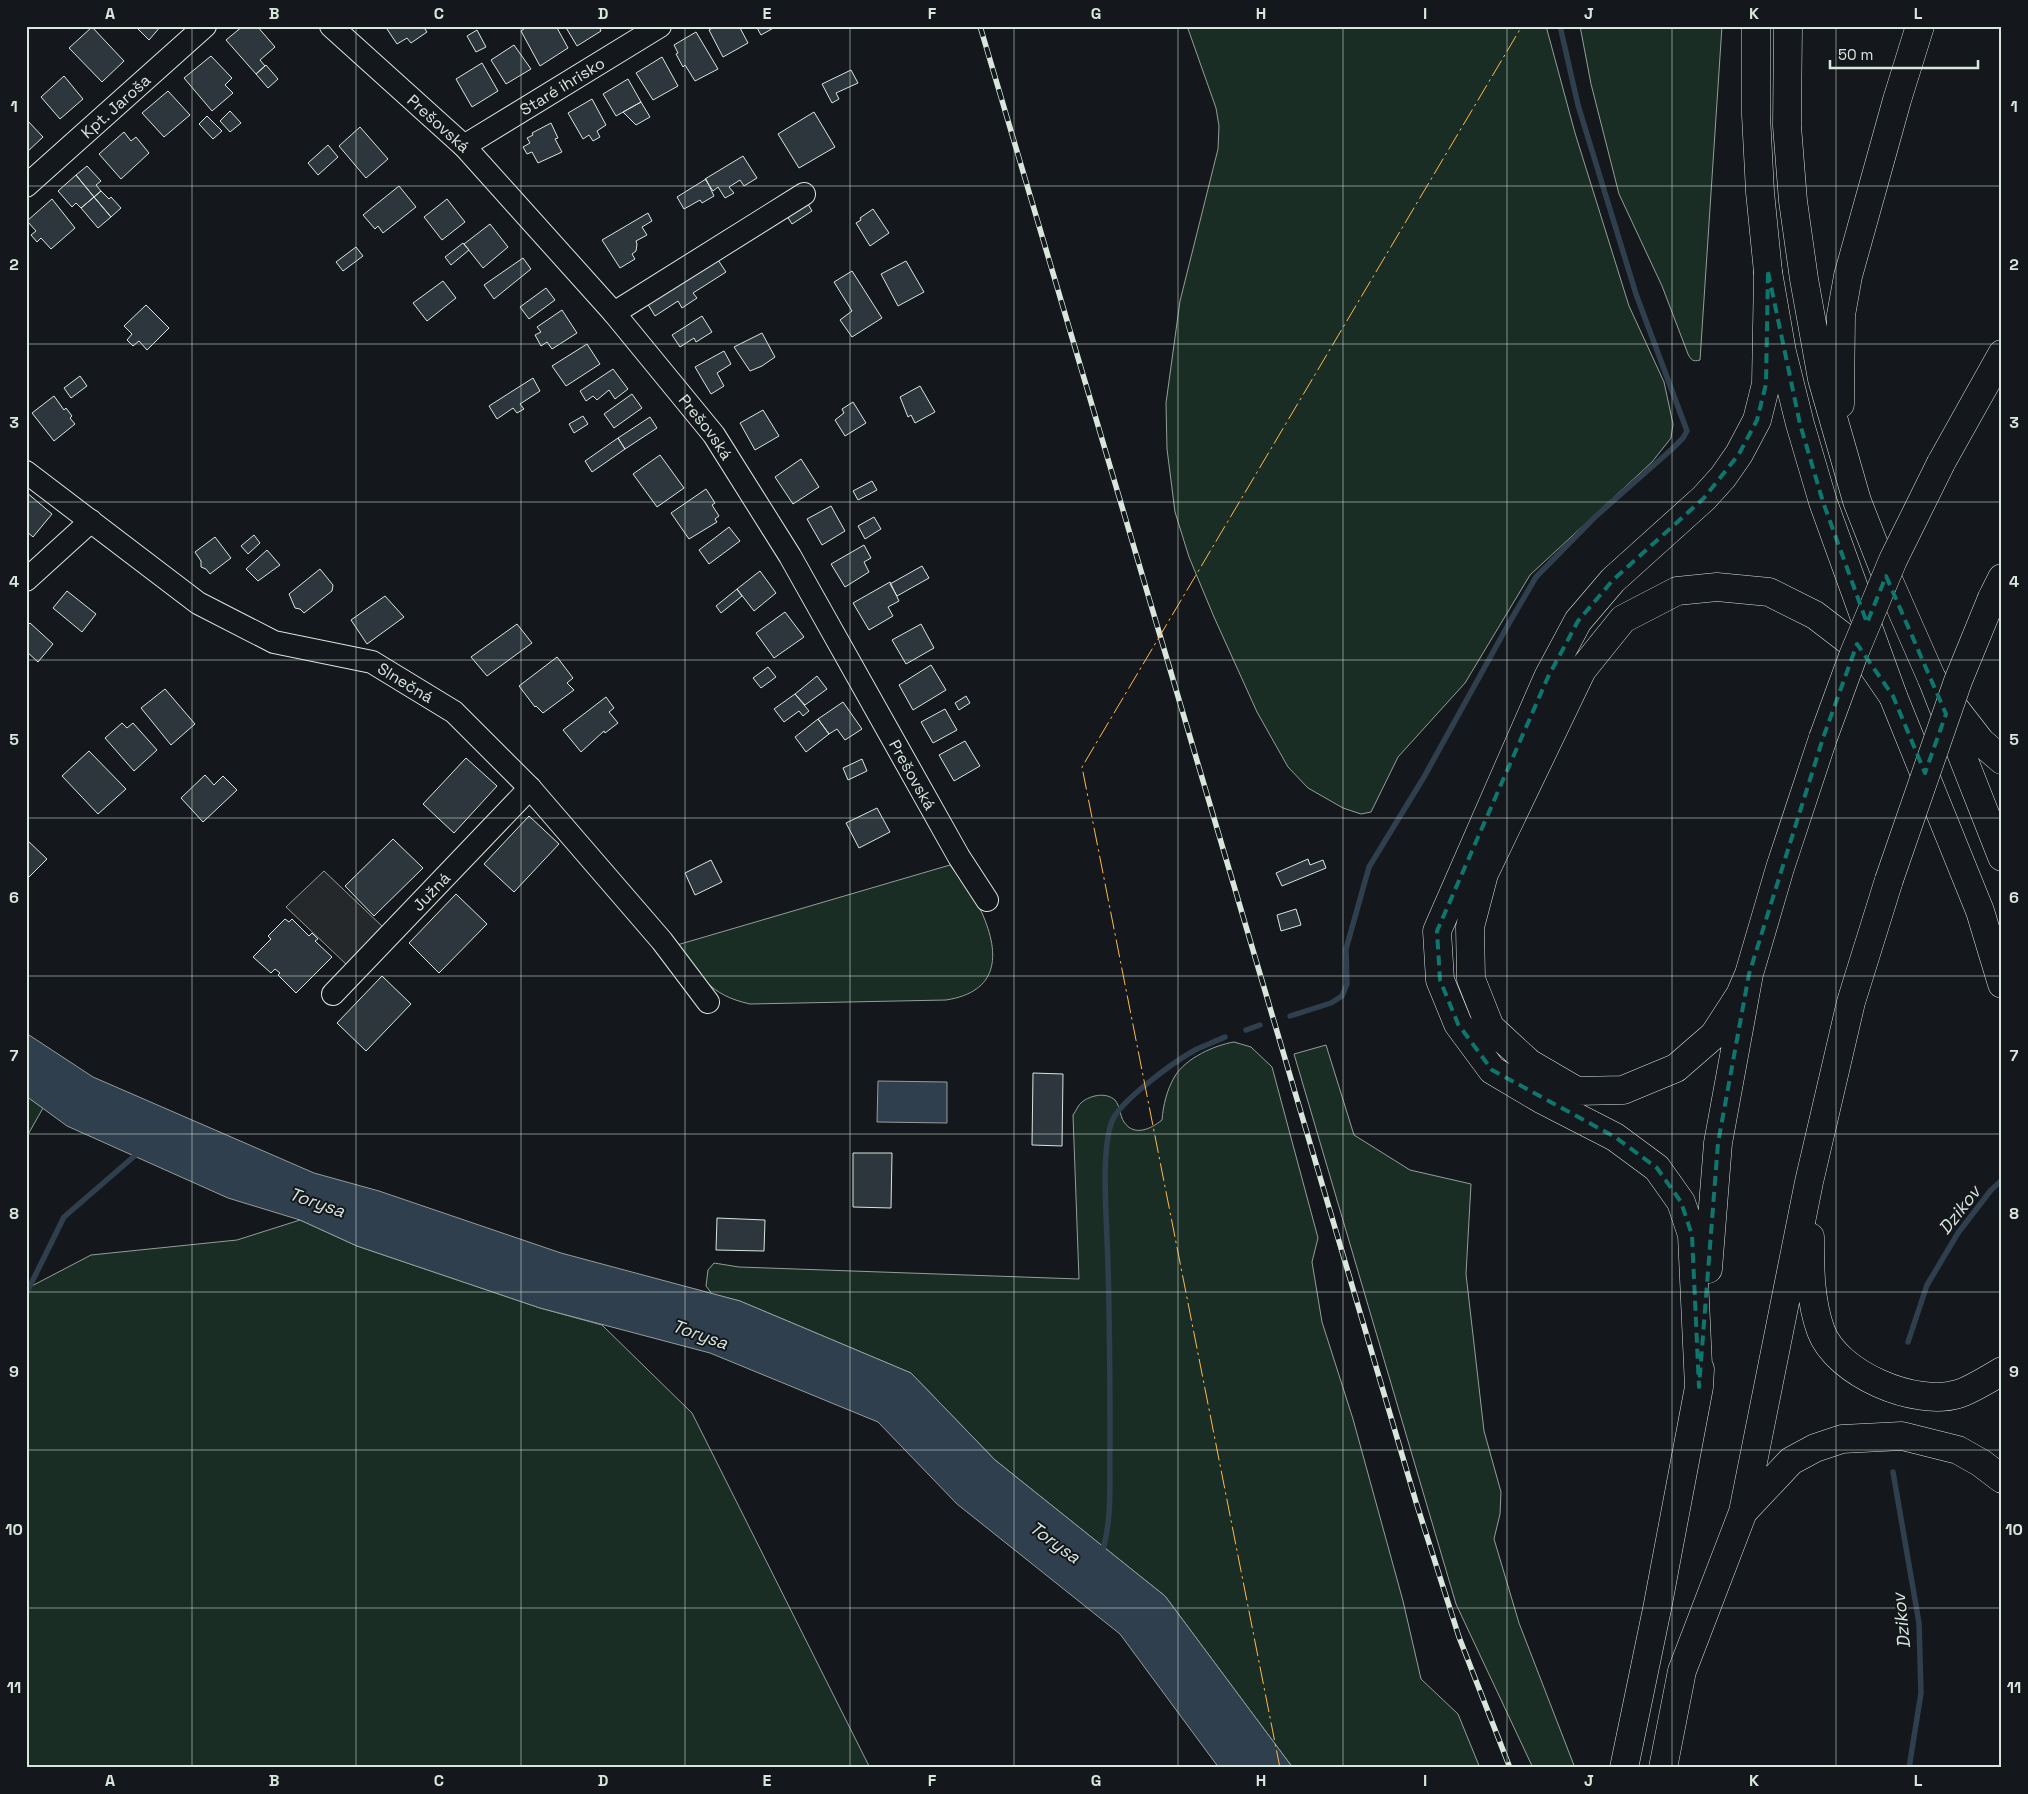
<svg xmlns="http://www.w3.org/2000/svg" width="2028" height="1794" viewBox="0 0 2028 1794" font-family="'Space Grotesk',sans-serif">
  <style>
    .green { fill: #1a2d24; stroke: #939e99 }
    .parking { fill: #24282b; stroke: #939e99 }
    .water { fill: #2f3f4d; stroke: #939e99 }
    .lines { fill: none; stroke-linecap: round; stroke-linejoin: round }
    .stream { stroke: #2f3f4d; stroke-width: 5.5 }
    .building { fill: #2c363c; stroke: #d8e6dc }
    .minor-casing { stroke: #d8e6dc; stroke-width: 24 }
    .major-casing { stroke: #d8e6dc; stroke-width: 29 }
    .highway-casing { stroke: #d8e6dc; stroke-width: 29 }
    .minor { stroke: #14181c; stroke-width: 22 }
    .major { stroke: #14181c; stroke-width: 28 }
    .highway { stroke: #14181c; stroke-width: 28 }
    .rail-casing { stroke: #d8e6dc; stroke-width: 5.5 }
    .rail { stroke: #14181c; stroke-width: 4; stroke-dasharray: 11; stroke-linecap: butt }
    .highway-bridge-casing { stroke: #d8e6dc; stroke-width: 29; stroke-linecap: butt }
    .highway-bridge { stroke: #14181c; stroke-width: 28 }
    .power { stroke: #ffb74d; stroke-width: 1; stroke-dasharray: 18 4 2.5 4; stroke-linecap: butt }
    .marked { fill: none; stroke: #0f766e; stroke-width: 4; stroke-dasharray: 10 6; stroke-linejoin: round }
    .grid { fill: none; stroke: #d8e6dc; stroke-width: 1; stroke-opacity: 0.55 }
    .labels { text-anchor: middle; dominant-baseline: central; stroke-width: 4; stroke-linejoin: round; paint-order: stroke }
    .street-label { font-size: 16px; fill: #d8e6dc; stroke: #14181c }
    .water-label { font-size: 18px; font-style: italic; fill: #d8e6dc; stroke: #14181c }
    .neatline { fill: none; stroke: #d8e6dc; stroke-width: 2 }
    .grid-label { font-size: 16px; text-anchor: middle; font-weight: bold; fill: #d8e6dc }
  </style>
  <rect width="100%" height="100%" fill="#14181c"/>
  <path class="green" d="M1187,26H1546L1575,133L1629,306L1664,382L1673,424L1671,438L1652,462L1530,575L1465,683L1398,757L1371,812L1361,814L1343,808L1308,788L1288,767L1257,712L1214,617L1189,557L1175,512L1167,449L1166,403L1180,301L1218,149L1219,126L1216,108Z
    M1580,26H1722L1700,360C1693,362 1691,360 1688,354L1662,286L1619,194L1591,84Z
    M950,865C961,880 974,896 982,913C1001,956 998,992 946,1000L750,1004C709,995 701,976 677,945Z
    M1234,1042L1251,1047L1272,1067L1318,1238L1312,1262L1322,1322L1353,1419L1403,1601L1421,1679L1458,1714L1480,1768H1293L1165,1596L995,1460L911,1373L740,1301L712,1294L706,1286L708,1270L714,1263L739,1267L1079,1279L1073,1115C1076,1111 1078,1105 1082,1102C1091,1095 1106,1092 1115,1100C1120,1106 1120,1116 1124,1122C1134,1137 1151,1129 1162,1120C1163,1106 1167,1089 1175,1076C1186,1058 1215,1045 1234,1042Z
    M1326,1045L1354,1135L1410,1170L1471,1184L1466,1274L1484,1431L1501,1492L1500,1514L1494,1539L1519,1623L1575,1768H1533L1456,1604L1294,1054Z
    M26,1096L43,1108L26,1138Z
    M300,1220L357,1246L540,1308L602,1325L692,1413L870,1768H26V1289L91,1255L237,1240Z"/>
  <path class="parking" d="M324,871L383,927L347,965L286,907Z"/>
  <path class="water" d="M26,1033L93,1077L314,1173L379,1191L561,1253L740,1301L911,1373L995,1460L1165,1596L1293,1768H1219L1120,1634L957,1504L878,1422L710,1353L540,1308L357,1246L300,1220L228,1198L67,1126L26,1096Z
    M878,1081L947,1082V1123L877,1122Z"/>
  <g class="lines">
    <path class="stream" d="M1290,1016L1331,1003L1342,996L1347,984L1346,949L1369,867L1424,777L1508,625L1536,577L1595,517L1672,449L1683,438L1687,431L1636,294L1578,105L1560,26
      M1246,1030L1260,1025
      M26,1294L64,1217L139,1152
      M1908,1342L1927,1285L1958,1233L1991,1190L2002,1180
      M1893,1472L1919,1623L1921,1693L1909,1768
      M1102,1552C1113,1518 1109,1479 1110,1443C1110,1375 1110,1307 1107,1239C1106,1209 1101,1145 1113,1119C1123,1099 1176,1060 1197,1049C1206,1045 1216,1041 1225,1037"/>
  </g>
  <path class="building" d="M135,26H161L149,40Z
    M243,26H257L275,47L260,60L265,66L256,74L226,40Z
    M385,26H423L427,32L411,43L407,38L397,44Z
    M528,26H556L568,48L540,66L521,31Z
    M565,26H599L601,31L577,46Z
    M716,26H739L748,43L723,57L709,30Z
    M756,26H777L761,35Z
    M92,27L124,61L102,82L69,48Z
    M477,30L486,47L476,52L467,36Z
    M696,32L718,69L695,81L685,65L683,67L676,54L678,53L674,45Z
    M514,45L531,69L506,84L491,60Z
    M211,56L232,78L225,85L233,93L212,111L184,78Z
    M662,57L678,86L653,100L636,73Z
    M482,63L498,91L472,107L456,79Z
    M266,65L278,79L268,88L256,74Z
    M851,70L858,83L836,93L839,99L832,103L822,84Z
    M64,76L83,99L60,119L41,97Z
    M628,79L641,102L616,116L603,94Z
    M168,91L190,115L164,137L142,113Z
    M592,99L606,125L597,131L600,137L593,141L589,135L583,139L568,113Z
    M641,102L650,117L636,125L623,112Z
    M230,111L241,123L230,132L220,121Z
    M814,112L835,147L799,168L778,134Z
    M207,116L222,131L213,139L199,124Z
    M26,119L43,137L26,153Z
    M551,123L558,138L555,139L562,152L538,163L532,152L527,154L523,147L530,143L527,138L533,135L532,133Z
    M360,127L388,159L366,178L339,146Z
    M124,132L131,141L136,137L149,153L121,179L99,154Z
    M328,145L338,157L318,175L308,163Z
    M743,156L757,178L744,186L740,180L729,187L734,193L725,198L718,187L713,191L705,179Z
    M87,166L101,181L96,185L101,191L94,197L76,175Z
    M76,175L94,197L81,208L76,203L72,207L58,191Z
    M706,179L714,196L702,203L700,200L684,209L677,197Z
    M399,186L416,207L383,233L378,226L375,229L363,215Z
    M101,191L109,199L111,197L121,208L111,217L94,197Z
    M94,197L111,217L98,228L81,208Z
    M52,199L75,228L51,249L41,238L37,242L31,235L36,231L27,221Z
    M447,199L465,222L442,240L424,217Z
    M808,204L812,211L792,224L787,216Z
    M873,209L889,233L870,246L856,223L861,220L860,218Z
    M648,213L652,221L642,227L647,235L636,241L637,244L636,251L632,254L635,259L620,268L602,240Z
    M490,224L508,247L483,268L464,244Z
    M463,243L469,250L451,265L445,257Z
    M356,247L363,256L343,271L336,262Z
    M523,258L531,269L494,299L484,285Z
    M718,260L726,272L693,293L697,298L682,308L678,301L655,316L647,303Z
    M906,261L924,292L898,306L881,274Z
    M852,271L882,318L852,337L840,320L852,311L834,282Z
    M443,281L456,298L427,321L413,303Z
    M546,288L555,300L529,319L520,307Z
    M146,305L169,328L147,350L139,341L133,346L127,340L132,334L124,326Z
    M562,310L577,333L552,349L547,342L541,346L535,335L541,332L537,327Z
    M702,316L712,332L696,342L694,338L680,347L672,335Z
    M762,333L775,357L762,366L750,371L734,347Z
    M587,344L600,364L566,386L552,366Z
    M724,351L731,364L717,373L724,386L711,394L695,367Z
    M613,369L628,389L615,399L609,390L597,400L593,396L586,401L580,391Z
    M80,376L87,386L71,398L64,388Z
    M533,378L540,391L520,404L524,409L517,413L513,408L497,419L489,406Z
    M920,386L935,412L915,423L911,415L908,417L900,397Z
    M632,394L642,408L614,428L604,414Z
    M54,396L64,410L66,408L72,416L70,418L75,424L54,441L32,413Z
    M853,402L866,423L845,436L835,420L844,413L842,409Z
    M763,410L779,436L755,450L740,423Z
    M583,416L588,424L574,433L569,424Z
    M650,417L657,428L625,449L618,438Z
    M618,438L625,449L592,472L585,461Z
    M660,455L684,488L657,507L633,474Z
    M801,459L819,487L793,504L775,477Z
    M872,481L877,490L858,500L853,491Z
    M706,489L715,503L712,505L719,516L715,519L717,522L689,539L671,513Z
    M26,492L52,514L33,537L26,531Z
    M831,506L845,531L822,545L807,519Z
    M874,517L881,529L865,539L858,526Z
    M729,527L740,541L709,564L699,550Z
    M254,535L260,543L248,554L241,546Z
    M215,537L231,558L210,574L206,569L201,567V561L195,552Z
    M864,545L871,558L864,562L869,572L845,587L831,564Z
    M267,550L280,565L258,581L246,569Z
    M922,566L929,578L897,596L890,584Z
    M320,569L333,585L332,591L304,613L300,609L295,608L289,594Z
    M760,571L776,593L754,611L737,589Z
    M890,582L899,601L888,607L893,616L869,630L853,603Z
    M737,589L742,596L721,613L716,606Z
    M67,591L96,614L82,632L53,608Z
    M385,596L404,617L367,644L351,620Z
    M785,612L804,637L774,658L756,633Z
    M30,623L53,644L38,662L26,651V627Z
    M517,624L532,643L487,676L471,657Z
    M921,624L934,648L906,664L892,640Z
    M557,657L573,678L567,683L574,690L543,713L536,706L535,707L519,686Z
    M931,665L946,690L913,710L899,685Z
    M768,667L776,677L761,688L753,678Z
    M817,676L827,689L805,705L795,694Z
    M165,689L195,724L171,745L141,708Z
    M795,694L809,711L803,716L799,711L784,722L774,709Z
    M966,696L970,703L959,710L955,703Z
    M606,697L614,708L609,712L618,723L605,733L604,731L581,752L563,730Z
    M843,702L862,729L845,740L837,729L829,734L818,719Z
    M945,709L957,730L933,743L921,722Z
    M818,719L829,734L806,752L795,737Z
    M122,723L127,728L133,723L157,750L134,771L105,738Z
    M965,741L980,766L954,781L939,755Z
    M89,751L126,789L98,814L62,776Z
    M466,758L497,786L454,833L423,804Z
    M862,759L867,771L848,780L843,768Z
    M205,775L214,785L223,776L237,790L203,822L181,798Z
    M877,808L890,832L859,848L846,823Z
    M529,816L559,844L514,892L484,864Z
    M26,839L47,859L26,880Z
    M393,839L423,868L374,916L345,886Z
    M1308,859L1310,865L1323,860L1326,868L1282,886L1276,873Z
    M711,860L722,882L695,895L685,873Z
    M456,894L487,924L439,973L409,943Z
    M1296,909L1301,925L1281,931L1277,915Z
    M285,919L289,922L292,919L309,936L312,933L318,939L315,941L332,957L296,993L278,975L280,973L275,969L271,973L253,957L271,939L268,936Z
    M382,976L411,1004L366,1051L337,1023Z
    M1033,1073L1063,1074L1062,1146L1032,1145Z
    M853,1153H892L891,1208L853,1207Z
    M717,1218L765,1220L764,1251L716,1250Z"/>
  <g class="lines">
    <defs>
      <g id="minor">
        <path id="s1" d="M331,26L464,146L614,313L714,435L790,556L959,857L987,900"/>
        <path id="s2" d="M464,146L660,26"/>
        <path id="s3" d="M26,186L205,26"/>
        <path d="M614,313L804,194"/>
        <path id="s4" d="M26,472L198,603L274,642L372,662L454,712L530,788L662,941L708,1002"/>
        <path d="M26,580L91,521"/>
        <path id="s5" d="M333,994L530,788"/>
      </g>
      <path id="major" d="M1756,26V115L1760,192L1768,272L1782,352L1800,424L1823,502L1893,696L1980,911L2002,984
        M1788,26L1787,126L1793,201L1804,279L1822,379L1857,501L1884,570L1932,679L2002,857
        M1840,404L1841,315L1848,276L1897,100L1920,26"/>
      <path id="highway" d="M1941,463L2002,354
        M1992,598L2002,578
        M1932,679L1981,742L2002,760
        M1749,974L1740,995L1714,1035L1676,1068L1623,1090L1577,1091L1529,1063L1490,1027L1471,979L1470,927L1484,874L1582,670L1623,619L1677,591L1717,587L1769,592L1815,615L1862,651L1893,696
        M1810,1237C1810,1269 1810,1301 1821,1331C1837,1374 1915,1407 1958,1394C1971,1390 1990,1378 2002,1371
        M1708,1269L1718,1143L1749,974L1780,868L1823,738
        M1699,1387L1692,1235L1681,1202L1657,1168L1615,1137L1541,1099L1492,1070L1458,1024L1440,980L1437,931L1548,677L1578,621L1613,580L1704,498L1723,477L1739,454L1757,420L1766,384L1768,272
        M1743,1512L1791,1461L1815,1448L1842,1439L1902,1436L1958,1450L1981,1463L2002,1479
        M1624,1768L1657,1609L1699,1387L1700,1369
        M1663,1768L1682,1671L1743,1512L1809,1182L1851,1002L1889,880"/>
    </defs>
    <use href="#minor" class="minor-casing"/>
    <use href="#major" class="major-casing"/>
    <use href="#highway" class="highway-casing"/>
    <use href="#minor" class="minor"/>
    <use href="#major" class="major"/>
    <use href="#highway" class="highway"/>
    <defs>
      <path id="rail" d="M980,26L1416,1502L1459,1637L1510,1768"/>
    </defs>
    <use href="#rail" class="rail-casing"/>
    <use href="#rail" class="rail"/>
    <defs>
      <path id="highway-bridge" d="M1823,738L1853,656L1893,560L1941,463
        M1889,880L1958,681L1992,598"/>
    </defs>
    <use href="#highway-bridge" class="highway-bridge-casing"/>
    <use href="#highway-bridge" class="highway-bridge"/>
    <path class="power" d="M1280,1768L1082,767L1522,26"/>
  </g>
  <path class="marked" d="M1768,272L1800,424L1823,502L1867,623L1886,576L1946,714L1925,773L1893,696L1857,644L1823,738L1749,974L1718,1143L1699,1387L1692,1235L1681,1202L1657,1168L1615,1137L1492,1070L1458,1024L1440,980L1437,931L1548,677L1578,621L1613,580L1704,498L1739,454L1757,420L1766,384Z"/>
  <path class="grid" d="M192,26V1768M356,26V1768M521,26V1768M685,26V1768M850,26V1768M1014,26V1768M1178,26V1768M1343,26V1768M1507,26V1768M1672,26V1768M1836,26V1768M26,186H2002M26,344H2002M26,502H2002M26,660H2002M26,818H2002M26,976H2002M26,1134H2002M26,1292H2002M26,1450H2002M26,1608H2002"/>
  <g class="labels">
    <g class="street-label">
      <text stroke="none"><textPath href="#s2" startOffset="115">Staré ihrisko</textPath></text>
      <text stroke="none"><textPath href="#s3" startOffset="120">Kpt. Jaroša</textPath></text>
      <text stroke="none"><textPath href="#s1" startOffset="145">Prešovská</textPath></text>
      <text stroke="none"><textPath href="#s1" startOffset="550">Prešovská</textPath></text>
      <text stroke="none"><textPath href="#s4" startOffset="441">Slnečná</textPath></text>
      <text stroke="none"><textPath href="#s1" startOffset="955">Prešovská</textPath></text>
      <text stroke="none"><textPath href="#s5" startOffset="142">Južná</textPath></text>
    </g>
    <g class="water-label">
      <text transform="translate(317 1202) rotate(19)">Torysa</text>
      <text transform="translate(1959 1210) rotate(-52)">Dzikov</text>
      <text transform="translate(700 1334) rotate(19)">Torysa</text>
      <text transform="translate(1055 1542) rotate(36)">Torysa</text>
      <text transform="translate(1901 1621) rotate(-96)">Dzikov</text>
    </g>
  </g>
  <rect width="2028" height="1794" fill="none" stroke="#14181c" stroke-width="55"/>
  <path d="M1830 60v8h148v-8" fill="none" stroke="#d8e6dc" stroke-width="2.5"/>
  <text x="1838" y="60" font-size="15" fill="#d8e6dc" stroke="#14181c" stroke-width="4" paint-order="stroke">50 m</text>
  <rect x="28" y="28" width="1972" height="1738" class="neatline"/>
  <g class="grid-label">
    <text x="110" y="19">A</text>
    <text x="274" y="19">B</text>
    <text x="439" y="19">C</text>
    <text x="603" y="19">D</text>
    <text x="767" y="19">E</text>
    <text x="932" y="19">F</text>
    <text x="1096" y="19">G</text>
    <text x="1261" y="19">H</text>
    <text x="1425" y="19">I</text>
    <text x="1589" y="19">J</text>
    <text x="1754" y="19">K</text>
    <text x="1918" y="19">L</text>
    <text x="14" y="112">1</text>
    <text x="2014" y="112">1</text>
    <text x="14" y="270">2</text>
    <text x="2014" y="270">2</text>
    <text x="14" y="428">3</text>
    <text x="2014" y="428">3</text>
    <text x="14" y="587">4</text>
    <text x="2014" y="587">4</text>
    <text x="14" y="745">5</text>
    <text x="2014" y="745">5</text>
    <text x="14" y="903">6</text>
    <text x="2014" y="903">6</text>
    <text x="14" y="1061">7</text>
    <text x="2014" y="1061">7</text>
    <text x="14" y="1219">8</text>
    <text x="2014" y="1219">8</text>
    <text x="14" y="1377">9</text>
    <text x="2014" y="1377">9</text>
    <text x="14" y="1535">10</text>
    <text x="2014" y="1535">10</text>
    <text x="14" y="1693">11</text>
    <text x="2014" y="1693">11</text>
    <text x="110" y="1786">A</text>
    <text x="274" y="1786">B</text>
    <text x="439" y="1786">C</text>
    <text x="603" y="1786">D</text>
    <text x="767" y="1786">E</text>
    <text x="932" y="1786">F</text>
    <text x="1096" y="1786">G</text>
    <text x="1261" y="1786">H</text>
    <text x="1425" y="1786">I</text>
    <text x="1589" y="1786">J</text>
    <text x="1754" y="1786">K</text>
    <text x="1918" y="1786">L</text>
  </g>
</svg>
